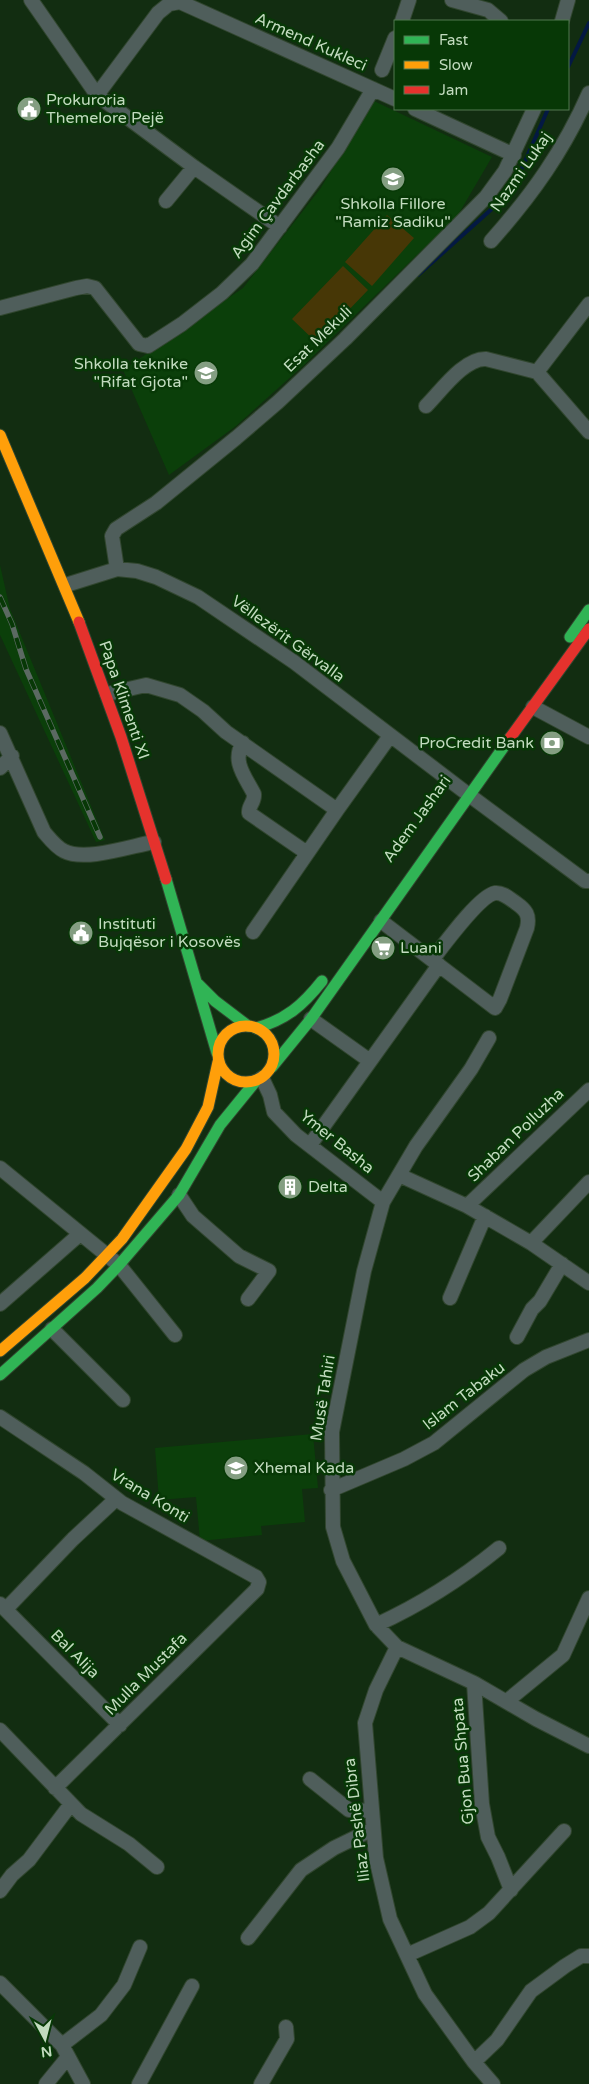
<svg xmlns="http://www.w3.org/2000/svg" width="589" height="2084" viewBox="0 0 589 2084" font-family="'Varela Round',sans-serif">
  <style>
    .built { fill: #0b3f0a }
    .green { fill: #473706 }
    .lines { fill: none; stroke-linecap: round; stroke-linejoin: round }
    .stream { stroke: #041943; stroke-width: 4 }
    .street-casing { stroke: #31462f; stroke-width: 16 }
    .fast-casing { stroke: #31462f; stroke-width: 13 }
    .slow-casing { stroke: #31462f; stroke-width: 13 }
    .jam-casing { stroke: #31462f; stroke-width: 13 }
    .street { stroke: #4f5e5b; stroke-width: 14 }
    .fast { stroke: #30b455; stroke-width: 11 }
    .slow { stroke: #ff9f0a; stroke-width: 11 }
    .jam { stroke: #e5322d; stroke-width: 11 }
    .rail-casing { stroke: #5b6962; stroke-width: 5.5 }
    .rail { stroke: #073806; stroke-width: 4; stroke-dasharray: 11; stroke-linecap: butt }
    .labels { text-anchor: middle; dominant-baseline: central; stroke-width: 5; stroke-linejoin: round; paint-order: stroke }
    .street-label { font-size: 16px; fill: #c2dbbf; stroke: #073806 }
    .poi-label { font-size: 16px; fill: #c2dbbf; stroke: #073806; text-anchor: start }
  </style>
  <rect width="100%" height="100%" fill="#122d11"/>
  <path class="built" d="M374,101L492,157L458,215L305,364L236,426L169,475L123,370L243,288L320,189Z
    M0,565L10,609L105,840L96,842L0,635Z
    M313,1434L318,1488L302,1489L305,1522L261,1526L262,1535L200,1541L196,1497L159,1500L155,1448Z"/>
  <path class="green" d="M387,215L414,238L372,286L345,262Z
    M343,266L368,290L317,343L292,319Z"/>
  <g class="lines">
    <path class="stream" d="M568,67L589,23
      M418,275L504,198L519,175L548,109"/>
    <defs>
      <path id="street" d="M31,0L97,95L194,167L280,227
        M452,0L488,10L501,21
        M402,21L409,0
        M562,21L568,0
        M382,70L395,38
        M97,95L158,13L169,4L180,2L395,99
        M415,109L514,155
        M166,201L194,167
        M491,241C532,195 564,150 589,93
        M0,308L76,288L87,286L95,288L139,344L148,346L182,324L222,293L252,264L338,148L373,89
        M537,372L589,304
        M426,406C441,391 464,358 486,359L537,372L589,432
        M117,569L112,536L116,529L156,503L236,438L278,402L345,339L486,197L505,171L534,109
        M66,585L117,569L137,571L156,577L198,597L294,662L461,789L585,881H589
        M107,694L146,685L180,695L203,711L226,732L337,810
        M533,707L589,737
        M0,733L44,832C50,839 56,847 64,851C85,862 131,846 154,842
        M243,743C231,761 246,778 254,794C255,802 248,806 249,813L307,853
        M0,768L12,756
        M381,921L495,1008L500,999L527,928C530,915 526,910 516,903C510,899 503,892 495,893C479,896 443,946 432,960
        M253,932L337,810L390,736
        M311,1019L370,1061
        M489,1038L471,1069L416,1146L383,1202L364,1271L332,1432L333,1527L343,1561L376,1625L397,1647L474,1683L536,1719L589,1746
        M262,1078L270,1095L274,1112L296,1135L383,1202
        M310,1145L439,965
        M0,1168L119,1265L175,1335
        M399,1175L467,1206L531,1243L589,1283
        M179,1195L193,1216L239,1256L269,1271L248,1299
        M467,1206L589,1090
        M531,1243L589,1182
        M450,1298L485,1216
        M0,1304L80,1234
        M52,1329L123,1400
        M517,1337L532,1309L540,1301L562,1264
        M0,1417L84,1473L122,1503L256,1577L259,1582L257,1589L55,1788
        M331,1490L404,1459L434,1443L524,1370L546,1357L589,1340
        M0,1604L120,1725
        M6,1609L73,1539L116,1499
        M376,1625C420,1605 461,1579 499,1548
        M397,1647L376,1690L365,1723L376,1858L390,1919L425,1994L474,2062L493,2084
        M474,1683L482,1804L488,1837L498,1857L511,1890
        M507,1701L563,1655L589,1598
        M0,1730L81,1814L129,1844L157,1867
        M310,1779L349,1810L372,1811
        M0,1891L12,1875L29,1860L71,1804
        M248,1938L301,1870L334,1848L373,1829
        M407,1955L470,1927L489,1913L564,1831
        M0,1983L62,2045L83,2084
        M62,2045L101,2015L124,1985L140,1947
        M474,2062L497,2040L531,1991L565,1966L581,1956H589
        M46,2084L68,2057
        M139,2084L192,1986
        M261,2084L287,2039L286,2027"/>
      <path id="fast" d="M570,637L589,610
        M166,879L217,1053
        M198,984L215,1001L248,1026
        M256,1028C286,1020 303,1005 322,981
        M272,1067L311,1019L510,738
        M0,1375L97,1288L119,1265L179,1195L220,1125L255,1082"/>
      <path id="slow" d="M0,435L79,622
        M218 1054a28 28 0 1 1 56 0a28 28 0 1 1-56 0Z
        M0,1351L85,1278L122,1239L186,1149L208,1107L218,1062"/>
      <path id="jam" d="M79,622L121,737L166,879
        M510,738L589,629"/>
    </defs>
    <use href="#street" class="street-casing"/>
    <use href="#fast" class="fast-casing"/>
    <use href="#slow" class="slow-casing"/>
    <use href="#jam" class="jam-casing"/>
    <use href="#street" class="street"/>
    <use href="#fast" class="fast"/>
    <use href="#slow" class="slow"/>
    <use href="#jam" class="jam"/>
    <defs>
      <path id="rail" d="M0,597L12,624L26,669L100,837"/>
    </defs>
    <use href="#rail" class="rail-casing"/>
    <use href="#rail" class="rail"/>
  </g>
  <defs>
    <symbol id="civic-disc" viewBox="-11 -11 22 22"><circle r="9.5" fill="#849e82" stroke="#073806"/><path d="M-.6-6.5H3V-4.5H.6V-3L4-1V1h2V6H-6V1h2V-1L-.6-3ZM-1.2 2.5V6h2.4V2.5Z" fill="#fff"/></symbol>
    <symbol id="school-disc" viewBox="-11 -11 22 22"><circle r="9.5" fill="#849e82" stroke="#073806"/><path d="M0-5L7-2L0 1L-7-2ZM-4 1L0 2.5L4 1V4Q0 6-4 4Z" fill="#fff"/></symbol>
    <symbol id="bank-disc" viewBox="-11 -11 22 22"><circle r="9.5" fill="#849e82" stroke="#073806"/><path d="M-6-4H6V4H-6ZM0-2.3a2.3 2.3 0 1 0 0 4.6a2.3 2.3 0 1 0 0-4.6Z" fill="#fff"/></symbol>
    <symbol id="supermarket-disc" viewBox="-11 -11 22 22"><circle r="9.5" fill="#849e82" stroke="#073806"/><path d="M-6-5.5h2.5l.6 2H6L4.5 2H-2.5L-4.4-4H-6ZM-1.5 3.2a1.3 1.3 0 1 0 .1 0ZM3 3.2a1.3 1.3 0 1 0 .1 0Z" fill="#fff"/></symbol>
    <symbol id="building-disc" viewBox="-11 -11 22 22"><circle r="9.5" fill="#849e82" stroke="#073806"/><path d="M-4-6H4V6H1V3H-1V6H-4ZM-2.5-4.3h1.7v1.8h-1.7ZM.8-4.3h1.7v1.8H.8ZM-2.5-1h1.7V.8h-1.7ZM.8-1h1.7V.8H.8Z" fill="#fff"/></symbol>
  </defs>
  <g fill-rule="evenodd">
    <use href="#civic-disc" x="15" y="95" width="28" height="28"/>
    <use href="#school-disc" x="379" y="165" width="28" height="28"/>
    <use href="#school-disc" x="192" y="359" width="28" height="28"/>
    <use href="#bank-disc" x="538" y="729" width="28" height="28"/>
    <use href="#civic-disc" x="67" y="919" width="28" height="28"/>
    <use href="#supermarket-disc" x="369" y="934" width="28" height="28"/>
    <use href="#building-disc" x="276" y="1173" width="28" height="28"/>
    <use href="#school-disc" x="222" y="1454" width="28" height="28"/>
  </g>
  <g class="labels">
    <g class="street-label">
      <text transform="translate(311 42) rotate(24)">Armend Kukleci</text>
      <text transform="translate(521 172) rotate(-55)">Nazmi Lukaj</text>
      <text transform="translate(278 199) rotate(-53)">Agim Çavdarbasha</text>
      <text transform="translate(318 339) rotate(-44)">Esat Mekuli</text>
      <text transform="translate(288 639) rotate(36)">Vëllezërit Gërvalla</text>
      <text transform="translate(124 700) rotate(71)">Papa Klimenti XI</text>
      <text transform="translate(417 819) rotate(-54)">Adem Jashari</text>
      <text transform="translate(516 1135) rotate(-44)">Shaban Polluzha</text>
      <text transform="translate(337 1142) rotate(39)">Ymer Basha</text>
      <text transform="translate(464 1396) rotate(-38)">Islam Tabaku</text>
      <text transform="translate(323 1398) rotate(-81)">Musë Tahiri</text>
      <text transform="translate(150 1496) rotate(31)">Vrana Konti</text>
      <text transform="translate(75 1654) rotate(45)">Bal Alija</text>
      <text transform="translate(146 1674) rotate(-45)">Mulla Mustafa</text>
      <text transform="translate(463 1761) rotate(-95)">Gjon Bua Shpata</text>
      <text transform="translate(357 1820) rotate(-97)">Iliaz Pashë Dibra</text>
    </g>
    <g class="poi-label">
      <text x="46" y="100">Prokuroria<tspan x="46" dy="18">Themelore Pejë</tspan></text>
      <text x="393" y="204" text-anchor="middle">Shkolla Fillore<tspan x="393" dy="18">"Ramiz Sadiku"</tspan></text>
      <text x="188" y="364" text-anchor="end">Shkolla teknike<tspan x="188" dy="18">"Rifat Gjota"</tspan></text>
      <text x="534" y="743" text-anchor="end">ProCredit Bank</text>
      <text x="98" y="924">Instituti<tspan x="98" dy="18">Bujqësor i Kosovës</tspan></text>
      <text x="400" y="948">Luani</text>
      <text x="308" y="1187">Delta</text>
      <text x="254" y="1468">Xhemal Kada</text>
    </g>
  </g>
  <rect x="394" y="20" width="175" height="90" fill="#073806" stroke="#527950"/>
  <rect x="404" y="36" width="25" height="8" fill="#30b455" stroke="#527950"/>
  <text x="439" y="45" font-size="15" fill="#c2dbbf">Fast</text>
  <rect x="404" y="61" width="25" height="8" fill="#ff9f0a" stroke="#527950"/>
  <text x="439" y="70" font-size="15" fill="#c2dbbf">Slow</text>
  <rect x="404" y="86" width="25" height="8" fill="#e5322d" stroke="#527950"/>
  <text x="439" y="95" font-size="15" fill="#c2dbbf">Jam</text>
  <g transform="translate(45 2039) rotate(173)" stroke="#073806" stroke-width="4" paint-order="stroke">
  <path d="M0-4L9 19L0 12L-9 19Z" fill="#c2dbbf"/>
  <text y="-8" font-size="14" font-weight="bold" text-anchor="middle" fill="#c2dbbf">N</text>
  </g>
</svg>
